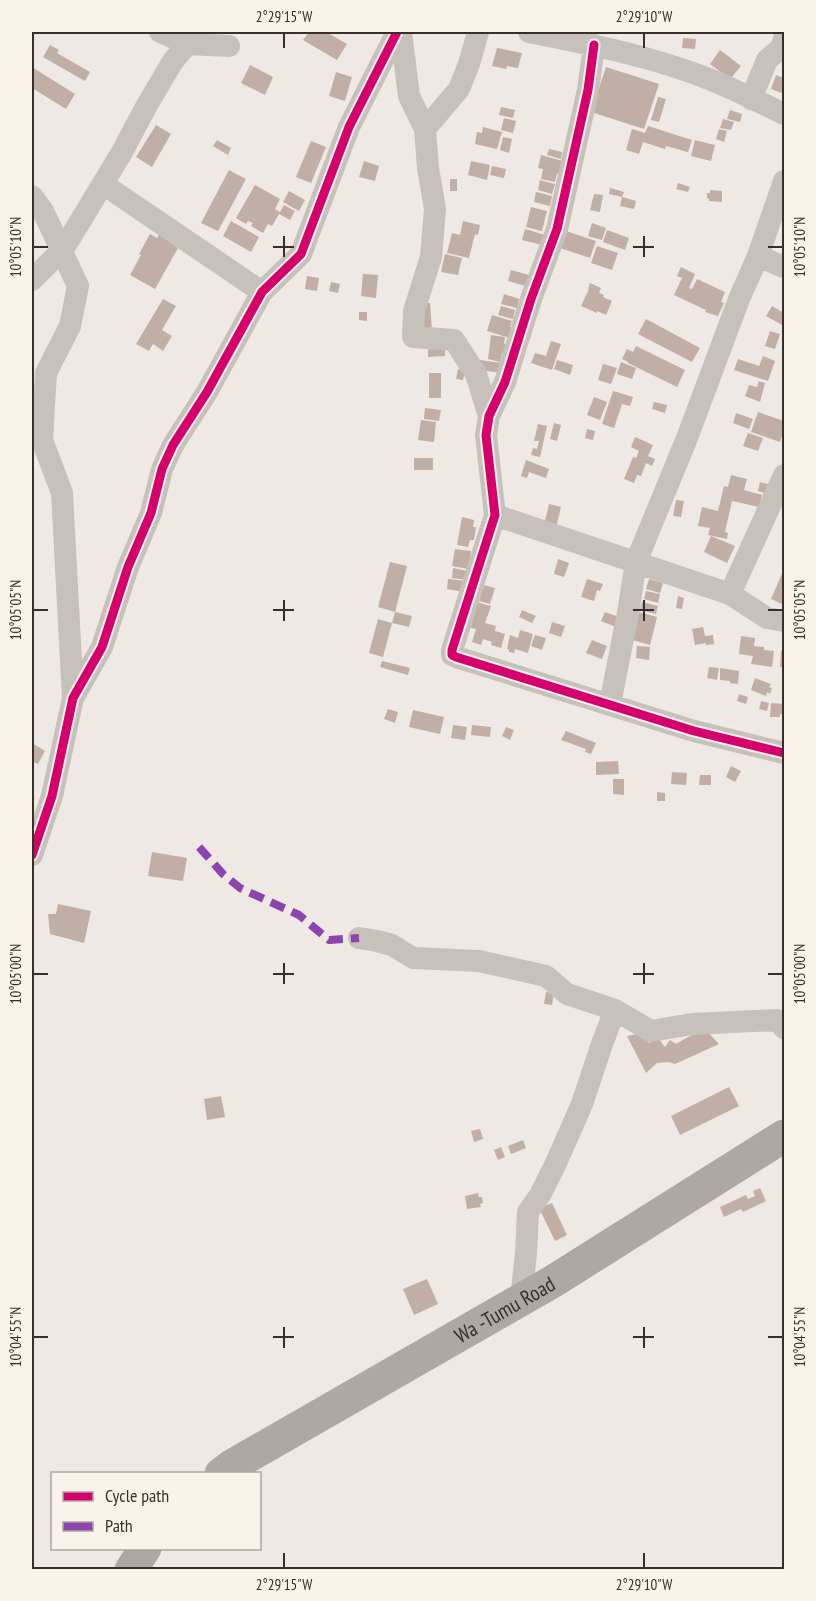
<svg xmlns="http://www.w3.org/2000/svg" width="816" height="1601" viewBox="0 0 816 1601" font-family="'PT Sans Narrow',sans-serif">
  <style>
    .building { fill: #c1aea5 }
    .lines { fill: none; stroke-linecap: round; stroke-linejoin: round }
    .minor { stroke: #c7c1bc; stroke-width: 22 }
    .highway { stroke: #ada8a3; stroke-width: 33 }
    .quiet { stroke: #8e44ad; stroke-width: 8; stroke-dasharray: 15 8; stroke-linecap: butt }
    .cycleway-casing { stroke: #faf3eb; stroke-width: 13 }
    .cycleway { stroke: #d6006c; stroke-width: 9 }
    .ticks { fill: none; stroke: #392f2a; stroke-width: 2 }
    .labels { text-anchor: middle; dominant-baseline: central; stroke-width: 5; stroke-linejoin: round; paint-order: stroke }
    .street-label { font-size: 21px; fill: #392f2a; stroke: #faf3eb }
    .neatline { fill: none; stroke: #392f2a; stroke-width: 2 }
    .ticks-label { font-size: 15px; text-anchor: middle; fill: #392f2a }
  </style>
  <rect width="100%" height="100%" fill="#eee9e4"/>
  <path class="building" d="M309,32H326L347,44L337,60L303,40Z
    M683,38L696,39L695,49L682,48Z
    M50,45L59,50L57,53L90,72L85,81L43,57Z
    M497,48L522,53L518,68L507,66L506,69L492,66Z
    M720,50L741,66L730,79L710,64Z
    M250,65L273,77L265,95L241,83Z
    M32,67L75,94L66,109L32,88Z
    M606,67L659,84L644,129L591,112Z
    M336,72L352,77L345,101L329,96Z
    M776,75L784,78V94L771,89Z
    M658,97L666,99L659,122L651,120Z
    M501,107L515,110L513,118L499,115Z
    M730,110L742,114L740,122L727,119Z
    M504,118L516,121L513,133L501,130Z
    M723,119L734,122L731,130L720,128Z
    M156,125L171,134L152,167L136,157Z
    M648,126L692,140L688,152L666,146L665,149L643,142L639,154L626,150L632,129L645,133Z
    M483,127L502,132L497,149L475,144L477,132L482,133Z
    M719,129L727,131L724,142L716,139Z
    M503,137L512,139L509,153L500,150Z
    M217,140L231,148L228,155L213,146Z
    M695,140L715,145L711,161L691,156Z
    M311,141L326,147L311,183L296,177Z
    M549,149L562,152L561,159L547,155Z
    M541,155L563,161L559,174L557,173L555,182L541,179L543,169L538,168Z
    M364,161L379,166L375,181L359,177Z
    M471,161L490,165L487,180L468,175Z
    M492,166L506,169L504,178L490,175Z
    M229,170L246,179L218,231L201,223Z
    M450,179H457V191H450Z
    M540,180L555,184L552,194L538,190Z
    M678,183L690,187L688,192L676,189Z
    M255,185L280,199L275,209L280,212L284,205L295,211L290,220L279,214L272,226L268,224L263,233L251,226L253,223L248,221L246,224L236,218Z
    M610,188L624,192L622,197L609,194Z
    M710,190L722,191V202L709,201V199L707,198V193H710Z
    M289,191L305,200L299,211L283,202Z
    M536,192L552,196L550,206L534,202Z
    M594,194L603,195L600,212L590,210Z
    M622,197L636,201L634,209L620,206Z
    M531,207L547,211L542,231L526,227Z
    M231,221L259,237L251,252L223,236Z
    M463,221L480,225L478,235L475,234L469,258L447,253L452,233L460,235Z
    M592,223L606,228L602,240L588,236Z
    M525,229L545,235L542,245L522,240Z
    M162,230L182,241L155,289L130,275L141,255L139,254L150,234L157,238Z
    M607,230L629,238L625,250L603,242Z
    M566,231L596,241L590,258L560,248Z
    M597,246L618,253L612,270L591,263Z
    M445,254L462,258L458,275L441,272Z
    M681,267L695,274L689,288L692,289L697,279L725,292L721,302L724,303L718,316L705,312L706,310L674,295L682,278L677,276Z
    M511,270L529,275L526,286L508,281Z
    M363,274L378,275L376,298L361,296Z
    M307,276L319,278L317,291L305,289Z
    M331,282L340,284L338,293L329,291Z
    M590,283L601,288L599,293L604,295L603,297L612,301L606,315L597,311V313L581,306L589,289H588Z
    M504,294L519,299L517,308L501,304Z
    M163,299L176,306L162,330L172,336L163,351L153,344L149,351L136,344Z
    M425,303H430L432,331L421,332Z
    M501,306L515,310L513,319L498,315Z
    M772,306L784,313V326L766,316Z
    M359,312H367V321L359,320Z
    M492,315L512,321L510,327L516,329L513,339L487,331Z
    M646,319L700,348L692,362L638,334Z
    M770,331L780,334L775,349L765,346Z
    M491,335L505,337L504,344L507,345L505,354L502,353L500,362L488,359Z
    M551,341L561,344L552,370L531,363L535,353L546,356Z
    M636,346L685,370L677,387L628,363V362L622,359L627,349L633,352Z
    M428,347H445V356L428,357Z
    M763,356L775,361L768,381L734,370L738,359L759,366Z
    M480,360L502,363L501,373L479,370Z
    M557,360L573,365L570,375L554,369Z
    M621,362L636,368L632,379L617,374Z
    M603,364L617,368L611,384L598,380Z
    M458,369L465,371L463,380L456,379Z
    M429,373H441V398H429Z
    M759,381L765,383L760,402L745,396L749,385L757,387Z
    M613,391L633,397L630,406L622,404L614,428L602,424Z
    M594,397L607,402L600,420L587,415Z
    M654,402L667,405L665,413L652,409Z
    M425,408L441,410L439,421L424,419Z
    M758,412L784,421V430L780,442L751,432Z
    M736,413L753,419L749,429L733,423Z
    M421,420L436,422L434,442L418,440Z
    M554,423L561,425L557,441L550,439Z
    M538,424L547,426L540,457L531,455L533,448L537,449L539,441H534Z
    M587,429L595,431L593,440L585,438Z
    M748,433L763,438L758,451L743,446Z
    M635,437L653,445L648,456L655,459L652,466L646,463L641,476L637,475L634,483L624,479L633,457L636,458L639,451L631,447Z
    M414,458H433V470H414Z
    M526,460L549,469L546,478L529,472L527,478L521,476Z
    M731,475L747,479L744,490L762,495L759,507L732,501L725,532L728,533L727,539L708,535L710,528L698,526L702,507L718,511L724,486L728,487Z
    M760,482L772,485L770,494L758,491Z
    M676,500L684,501L681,517L673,516Z
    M549,504L561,507L556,528L544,525Z
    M462,517L474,520L473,527H476L474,540H470L468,547L457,545Z
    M711,536L735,546L727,563L704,552Z
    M455,549L471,551L468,569L452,566Z
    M558,559L569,563L564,577L554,574Z
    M390,562L407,566L395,612L412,616L409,627L392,623L395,612L378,607Z
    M453,568L468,571L467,580L452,578Z
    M784,569V605L771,599Z
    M448,579L466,581L464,592L447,589Z
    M587,579L603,584L600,591L597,590L594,601L581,597Z
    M649,579L663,583L660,593L646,589Z
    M484,585L495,588L490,604L479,601Z
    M646,591L660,594L658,603L644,599Z
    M678,596L684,598L682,609L676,608Z
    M476,602L491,606L485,623L496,626L495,631L505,634L501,648L491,645L492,642L483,639L481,645L472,642L476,629L471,628Z
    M642,602L658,606L656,614L640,610Z
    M522,610L536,616L532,623L519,617Z
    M605,612L619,617L616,627L601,621Z
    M638,612L657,617L650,645L633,640Z
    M378,619L392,623L383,657L369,653Z
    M552,622L565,626L561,637L549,633Z
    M703,627L705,636L713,635L714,644L706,645V643L695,645L692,629Z
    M520,630L533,634L528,653L515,649L514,653L509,652V650L507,649L510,635L518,638Z
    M535,635L546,638L542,650L531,646Z
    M741,636L755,638L754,646L764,647V650L774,651L772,667L751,664L753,656L739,654Z
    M592,640L607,646L602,659L586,653Z
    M637,646L650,647L649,660L636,658Z
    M781,651H784V667H780Z
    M382,661L410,668L408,675L380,667Z
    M709,667L719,668L717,680L707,678Z
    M720,668L739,671L738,684L730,683V681L720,680Z
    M755,678L771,684L769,687L772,688L770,694L767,692L766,696L751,690Z
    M739,694L748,697L746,704L737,701Z
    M761,701L769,703L767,711L759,709Z
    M771,703L784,704V715L780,714V717H770Z
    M388,709L398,712L395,723L384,719Z
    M413,710L444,717L440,734L409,727Z
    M453,725L467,727L465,740L451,738Z
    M472,725L491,727L490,737L471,735Z
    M506,727L514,730L510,740L502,736Z
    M566,731L596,743L591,754L585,752L586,749L561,740Z
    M32,743L45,751L38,764L34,762L32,768Z
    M618,761L619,774L596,775V762Z
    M731,766L741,771L735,782L726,777Z
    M672,772L687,773L686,785L671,784Z
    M700,775H711V785H699Z
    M613,779H624V795L613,794Z
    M657,792L665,793V801H657Z
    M152,852L187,858L183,881L148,876Z
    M58,904L91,911L84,943L50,934L48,914H56Z
    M546,992L554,993L552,1005L544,1004Z
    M704,1028L719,1044L675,1064L669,1062L657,1063L646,1073L627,1036L643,1033L649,1043L658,1038L665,1047L670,1040L676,1044Z
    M729,1087L739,1106L680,1135L671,1116Z
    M221,1096L225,1117L207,1120L204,1099Z
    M480,1129L483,1139L474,1142L471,1131Z
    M523,1140L526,1148L511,1154L508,1146Z
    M501,1147L505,1157L498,1160L494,1150Z
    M760,1188L766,1201L743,1212L741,1209L724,1217L720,1207L746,1195L748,1199L755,1196L753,1191Z
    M478,1193L479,1197H482L483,1203L480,1204L481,1207L467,1209L465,1196Z
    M552,1203L567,1235L555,1241L539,1208Z
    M427,1279L438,1304L414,1315L403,1289Z"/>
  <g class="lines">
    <path class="minor" d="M160,32L188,44L229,46
      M401,32L409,96L425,129L428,168L435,209L431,257L414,311L413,337L454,340L476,374L489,416
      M529,32C589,44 651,56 709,79C734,89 759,102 784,114
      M594,45L588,90L557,229L531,299L505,382L489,416L486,435L495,515L452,650V655L456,657L694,731L784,753
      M751,99L767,60L781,48L784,39
      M425,129L459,89L469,64L478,32
      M103,184L262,292
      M32,196L43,211L78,286L70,326L46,373L42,440
      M758,256L784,267
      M32,280L64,248L122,152L147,105L173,61L198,32
      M32,425L42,440L62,493L73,698
      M495,515L730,594L767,618L784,621
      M730,594L784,475
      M610,704L628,613L636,562L687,438L739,299L758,256L784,181
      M32,855L52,796L73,698L102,647L128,567L151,513L162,469L173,445L207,392L262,292L301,254L349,127L397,32
      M359,938L377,941L392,945L413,958L479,961L546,976L567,994L615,1010L651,1031L692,1024L777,1020L784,1028
      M521,1299L526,1253L528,1212L540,1195L556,1163L582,1104L602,1044L615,1010"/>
    <g class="highway">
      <path id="s1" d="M221,1474L233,1465L552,1282L784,1136"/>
      <path d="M131,1570L145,1548"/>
    </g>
    <path class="quiet" d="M199,847L223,874L240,888L299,915L329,940L359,938"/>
    <defs>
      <path id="cycleway" d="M594,45L588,90L557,229L531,299L505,382L489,416L486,435L495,515L452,650V655L456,657L694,731L784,753
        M32,855L52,796L73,698L102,647L128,567L151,513L162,469L173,445L207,392L262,292L301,254L349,127L397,32"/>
    </defs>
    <use href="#cycleway" class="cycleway-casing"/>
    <use href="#cycleway" class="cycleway"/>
  </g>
  <path class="ticks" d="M284,33V48M644,33V48M284,236V257M644,236V257M33,247H48M273,247H294M633,247H654M768,247H783M284,600V621M644,600V621M33,610H48M273,610H294M633,610H654M768,610H783M284,963V984M644,963V984M33,974H48M273,974H294M633,974H654M768,974H783M284,1327V1348M644,1327V1348M33,1337H48M273,1337H294M633,1337H654M768,1337H783M284,1553V1568M644,1553V1568"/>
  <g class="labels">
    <g class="street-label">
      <text stroke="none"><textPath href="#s1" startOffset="328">Wa -Tumu Road</textPath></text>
    </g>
  </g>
  <rect width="816" height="1601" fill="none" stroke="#faf3eb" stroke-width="66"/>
  <rect x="51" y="1472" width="210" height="78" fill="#faf3eb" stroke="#ada59e" stroke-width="1.5"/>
  <rect x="63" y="1492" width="30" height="9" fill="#d6006c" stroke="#ada59e" stroke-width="1.5"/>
  <text x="105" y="1502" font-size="18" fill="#392f2a">Cycle path</text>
  <rect x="63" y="1522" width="30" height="9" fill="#8e44ad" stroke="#ada59e" stroke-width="1.5"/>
  <text x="105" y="1532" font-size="18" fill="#392f2a">Path</text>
  <rect x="33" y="33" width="750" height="1535" class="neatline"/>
  <g class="ticks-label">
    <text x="284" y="22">2°29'15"W</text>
    <text x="644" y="22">2°29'10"W</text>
    <text transform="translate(16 247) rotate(-90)" y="5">10°05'10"N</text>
    <text transform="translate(800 247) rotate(-90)" y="5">10°05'10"N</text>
    <text transform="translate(16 610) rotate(-90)" y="5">10°05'05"N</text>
    <text transform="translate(800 610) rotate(-90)" y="5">10°05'05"N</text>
    <text transform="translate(16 974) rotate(-90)" y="5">10°05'00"N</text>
    <text transform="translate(800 974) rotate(-90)" y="5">10°05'00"N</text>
    <text transform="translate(16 1337) rotate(-90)" y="5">10°04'55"N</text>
    <text transform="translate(800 1337) rotate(-90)" y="5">10°04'55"N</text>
    <text x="284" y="1590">2°29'15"W</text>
    <text x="644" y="1590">2°29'10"W</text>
  </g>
</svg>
